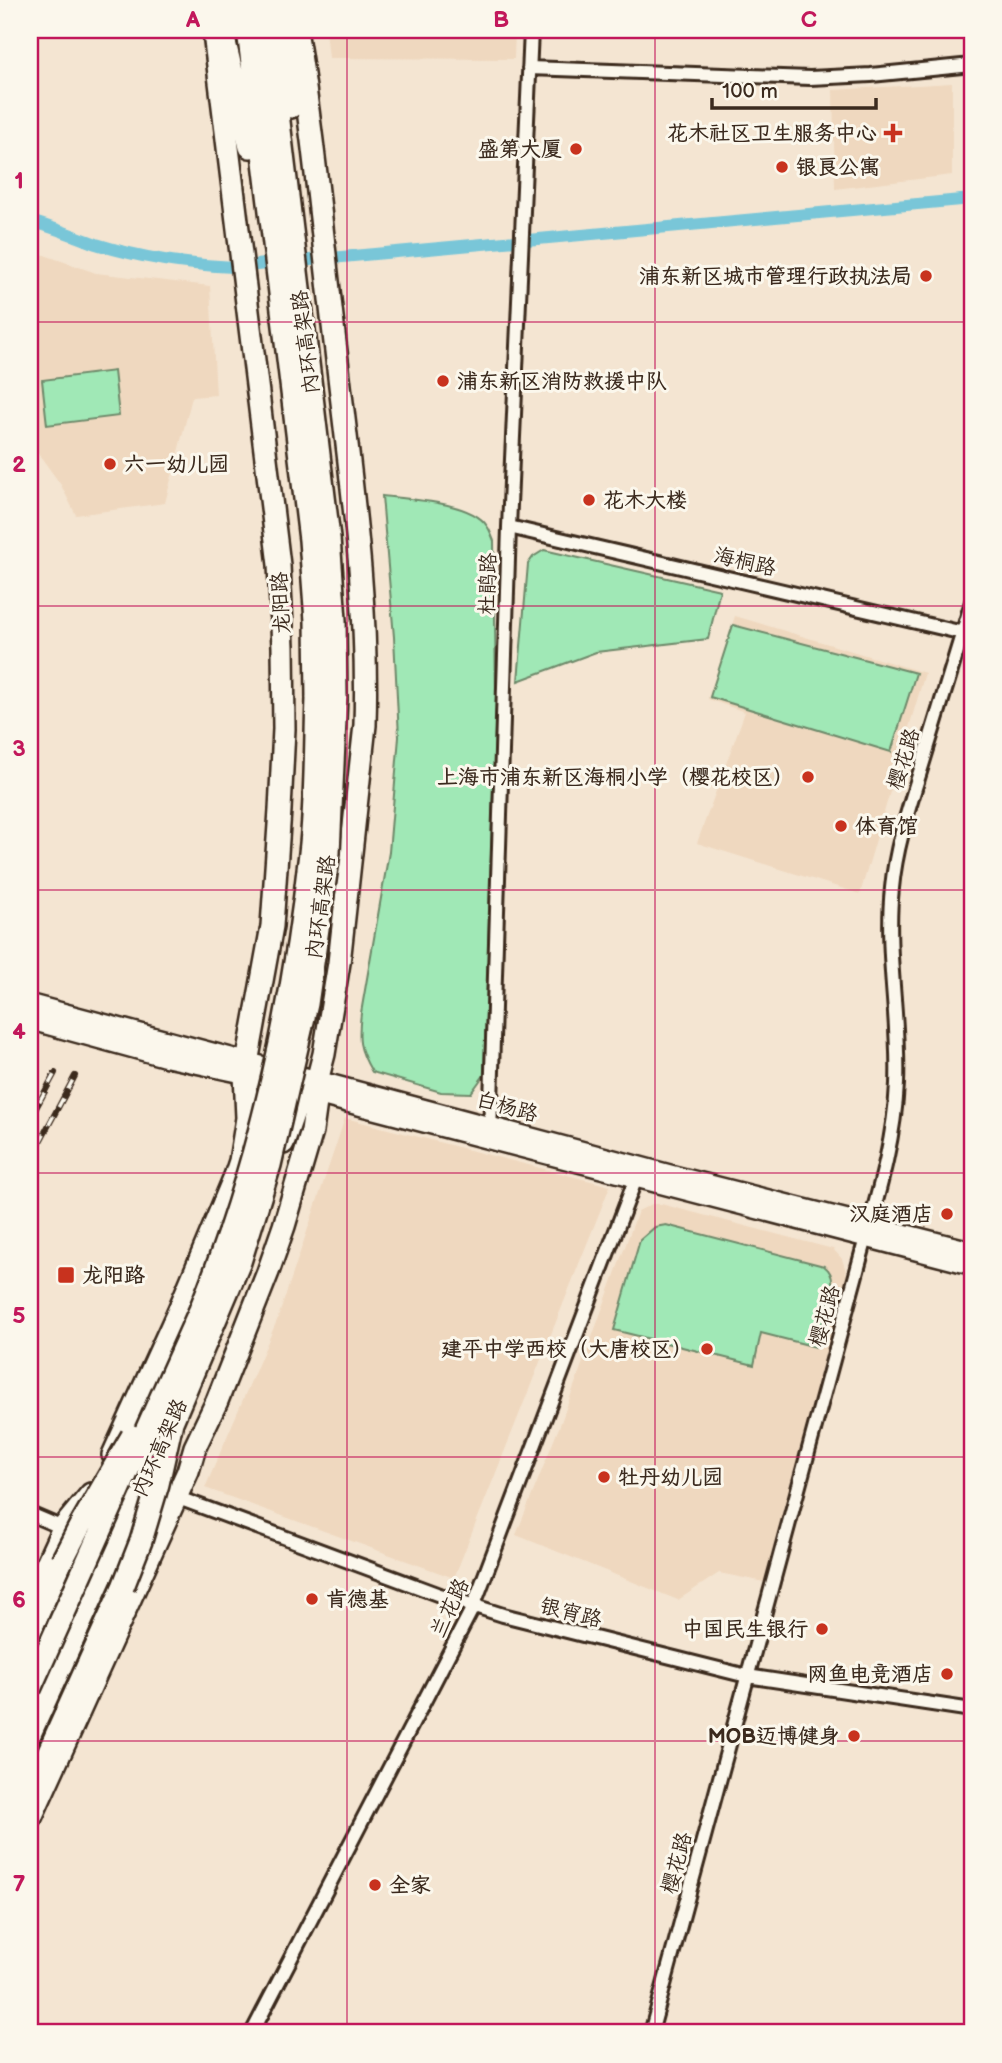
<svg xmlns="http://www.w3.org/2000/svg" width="1002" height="2063" viewBox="0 0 1002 2063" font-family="'Balsamiq Sans','LXGW WenKai TC',sans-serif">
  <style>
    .built { fill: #efd8bf }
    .green { fill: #a0e8b6; stroke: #6e896a; stroke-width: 2 }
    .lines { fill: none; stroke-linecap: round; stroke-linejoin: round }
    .canal { stroke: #79c6d8; stroke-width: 12 }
    .minor-casing { stroke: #3b2a1e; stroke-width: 18 }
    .secondary-casing { stroke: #3b2a1e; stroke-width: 23 }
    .primary-casing { stroke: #3b2a1e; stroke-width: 26 }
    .trunk-casing { stroke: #3b2a1e; stroke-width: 26 }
    .minor { stroke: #fbf7ec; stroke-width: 12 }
    .secondary { stroke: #fbf7ec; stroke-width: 18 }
    .primary { stroke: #fbf7ec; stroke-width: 21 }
    .trunk { stroke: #fbf7ec; stroke-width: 21 }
    .rail-casing { stroke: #3b2a1e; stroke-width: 6 }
    .rail { stroke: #fbf7ec; stroke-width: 3.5; stroke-dasharray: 10; stroke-linecap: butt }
    .trunk-bridge-casing { stroke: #3b2a1e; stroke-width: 26; stroke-linecap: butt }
    .trunk-bridge { stroke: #fbf7ec; stroke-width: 21 }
    .grid { fill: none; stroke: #c2185b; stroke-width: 2; stroke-opacity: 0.55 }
    .poi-dot { fill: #c8321e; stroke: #fbf7ec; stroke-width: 2.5 }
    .labels { text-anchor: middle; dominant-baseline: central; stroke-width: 6; stroke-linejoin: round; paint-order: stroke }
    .poi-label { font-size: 21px; font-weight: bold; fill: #3b2a1e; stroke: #fbf7ec; text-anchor: end }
    .street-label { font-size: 21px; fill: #3b2a1e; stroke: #fbf7ec }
    .neatline { fill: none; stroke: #c2185b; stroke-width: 2.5 }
    .grid-label { font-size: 23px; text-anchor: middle; font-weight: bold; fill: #c2185b }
  </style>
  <rect width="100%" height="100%" fill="#f4e5d2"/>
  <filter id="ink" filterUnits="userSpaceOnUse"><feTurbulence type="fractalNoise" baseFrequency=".0143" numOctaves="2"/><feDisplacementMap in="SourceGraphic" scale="14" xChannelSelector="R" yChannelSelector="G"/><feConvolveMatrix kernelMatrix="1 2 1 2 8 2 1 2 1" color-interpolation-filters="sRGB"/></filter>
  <g filter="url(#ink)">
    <path class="built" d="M326,30H515L514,59L329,58Z
      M952,83V175L835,189L833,90Z
      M30,250L96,273L210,286L216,395L192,397L165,503L76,515L61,485L30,442Z
      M735,616L925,673L860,894L697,843L745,712L708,699Z
      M345,1118L610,1186L454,1578L205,1488L278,1318Z
      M652,1204H661L833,1249L842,1259L847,1274L764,1582L719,1573L678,1600L516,1535L560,1425L638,1211Z"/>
    <path class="green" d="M114,371L119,416L47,425L42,380Z
      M382,496C408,499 472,502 487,526C490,530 492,536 494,541L496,697L484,1075L471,1093L441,1092L372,1072C358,1048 358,1040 361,1013L389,852L399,737L394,637Z
      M544,550L720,590L708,639L596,652L518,681L528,564L533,557Z
      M733,625L916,673L891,752L710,697Z
      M666,1225L824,1266C831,1271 833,1277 832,1286L816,1347L761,1333L754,1365L614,1330L640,1240L655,1227Z"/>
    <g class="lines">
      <path class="canal" d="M30,221C53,227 74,236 96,244C141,258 187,265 234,267L972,199"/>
      <defs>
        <path id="minor" d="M529,68L810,78L871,75L972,65
          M509,527L972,635
          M490,1135L509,527L531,30
          M176,1497L440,1595L503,1615L747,1676L972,1710
          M30,1514L63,1528
          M252,2033L473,1607L636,1178
          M651,2033L857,1271C873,1210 894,1148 897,1084C900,1018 885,954 892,888C896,844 911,802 924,759C940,707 956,654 972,602"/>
        <path id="secondary" d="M30,1004L672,1175L972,1251
          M30,1020L165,1057L245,1074L307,1092L972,1265"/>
        <path id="primary" d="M283,1143L294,1111L317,1081
          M113,1455L178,1312L235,1176L240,1161L247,1118L245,1074L272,926L280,810L284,729L283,647L279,565L274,524L214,33
          M30,1600L63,1528L91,1494
          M30,1820L188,1471L195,1447L217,1401L268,1272L284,1226L312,1131L317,1095V1081L324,1054L339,963L365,725C369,599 350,475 336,351C323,244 314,136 296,30"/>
        <path id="trunk" d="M222,30L250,147
          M248,30L310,540L316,621L317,699
          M268,30L329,538L335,620L336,698
          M284,30L291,107
          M30,1632L62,1561
          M30,1734L161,1446
          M30,1793L123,1587"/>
      </defs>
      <use href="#minor" class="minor-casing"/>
      <use href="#secondary" class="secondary-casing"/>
      <use href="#primary" class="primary-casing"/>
      <use href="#trunk" class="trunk-casing"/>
      <use href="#minor" class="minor"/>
      <use href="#secondary" class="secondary"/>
      <use href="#primary" class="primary"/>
      <use href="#trunk" class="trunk"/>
      <defs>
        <path id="rail" d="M30,1119L55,1073
          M30,1160L75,1076"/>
      </defs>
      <use href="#rail" class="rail-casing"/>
      <use href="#rail" class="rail"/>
      <defs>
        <path id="trunk-bridge" d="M62,1561L81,1524L132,1436
          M123,1587L141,1541L158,1484L172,1422L240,1262L270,1165L307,1004L329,853L336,698
          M30,1689L200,1310C259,1165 293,1008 310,853C316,802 315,750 317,699"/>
      </defs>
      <use href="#trunk-bridge" class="trunk-bridge-casing"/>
      <use href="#trunk-bridge" class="trunk-bridge"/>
    </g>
  </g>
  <path class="grid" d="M347,30V2033M655,30V2033M30,322H972M30,606H972M30,890H972M30,1173H972M30,1457H972M30,1741H972"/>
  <g class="poi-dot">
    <path d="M889.5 122.5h7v7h7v7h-7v7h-7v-7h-7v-7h7z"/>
    <circle cx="576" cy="149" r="7"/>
    <circle cx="782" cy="167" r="7"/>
    <circle cx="926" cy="276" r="7"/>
    <circle cx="443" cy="381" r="7"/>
    <circle cx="110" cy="464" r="7"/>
    <circle cx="589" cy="500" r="7"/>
    <circle cx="808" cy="777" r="7"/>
    <circle cx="841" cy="826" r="7"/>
    <circle cx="947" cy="1214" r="7"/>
    <rect x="57" y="1266" width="18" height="18" rx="3.5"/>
    <circle cx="707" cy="1349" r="7"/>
    <circle cx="604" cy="1477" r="7"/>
    <circle cx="312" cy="1599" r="7"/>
    <circle cx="822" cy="1629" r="7"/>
    <circle cx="947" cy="1674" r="7"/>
    <circle cx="854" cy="1736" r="7"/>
    <circle cx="375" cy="1885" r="7"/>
  </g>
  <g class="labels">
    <g class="poi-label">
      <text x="877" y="133">花木社区卫生服务中心</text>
      <text x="562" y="149">盛第大厦</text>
      <text x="796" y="167" text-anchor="start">银良公寓</text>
      <text x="912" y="276">浦东新区城市管理行政执法局</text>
      <text x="457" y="381" text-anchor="start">浦东新区消防救援中队</text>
      <text x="124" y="464" text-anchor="start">六一幼儿园</text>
      <text x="603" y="500" text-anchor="start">花木大楼</text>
      <text x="794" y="777">上海市浦东新区海桐小学（樱花校区）</text>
      <text x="855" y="826" text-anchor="start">体育馆</text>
      <text x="933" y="1214">汉庭酒店</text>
      <text x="82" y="1275" text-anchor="start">龙阳路</text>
      <text x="693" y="1349">建平中学西校（大唐校区）</text>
      <text x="618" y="1477" text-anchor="start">牡丹幼儿园</text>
      <text x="326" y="1599" text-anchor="start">肯德基</text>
      <text x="808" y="1629">中国民生银行</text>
      <text x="933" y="1674">网鱼电竞酒店</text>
      <text x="840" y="1736">MOB迈博健身</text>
      <text x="389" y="1885" text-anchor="start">全家</text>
    </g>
    <g class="street-label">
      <text transform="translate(306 342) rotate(-97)">内环高架路</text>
      <text transform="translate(745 562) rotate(13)">海桐路</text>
      <text transform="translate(488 584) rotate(-88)">杜鹃路</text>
      <text transform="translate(281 603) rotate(-93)">龙阳路</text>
      <text transform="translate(904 759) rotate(-73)">樱花路</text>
      <text transform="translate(321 907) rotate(-82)">内环高架路</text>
      <text transform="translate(507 1107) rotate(15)">白杨路</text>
      <text transform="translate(825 1316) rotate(-75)">樱花路</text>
      <text transform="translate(160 1448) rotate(-66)">内环高架路</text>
      <text transform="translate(450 1608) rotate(-65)">兰花路</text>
      <text transform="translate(571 1613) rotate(14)">银宵路</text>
      <text transform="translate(677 1863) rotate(-75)">樱花路</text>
    </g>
  </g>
  <rect width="1002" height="2063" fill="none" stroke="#fbf7ec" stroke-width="77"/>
  <path d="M712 98v10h164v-10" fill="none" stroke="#3b2a1e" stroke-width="3.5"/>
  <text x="722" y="98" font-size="21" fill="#3b2a1e" stroke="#fbf7ec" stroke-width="5" paint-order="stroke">100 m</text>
  <rect x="38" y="38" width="926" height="1986" class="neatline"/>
  <g class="grid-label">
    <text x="193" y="27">A</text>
    <text x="501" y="27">B</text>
    <text x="809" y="27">C</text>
    <text x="19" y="188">1</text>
    <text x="19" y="472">2</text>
    <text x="19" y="756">3</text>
    <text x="19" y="1039">4</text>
    <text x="19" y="1323">5</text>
    <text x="19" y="1607">6</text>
    <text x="19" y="1891">7</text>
  </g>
</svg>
